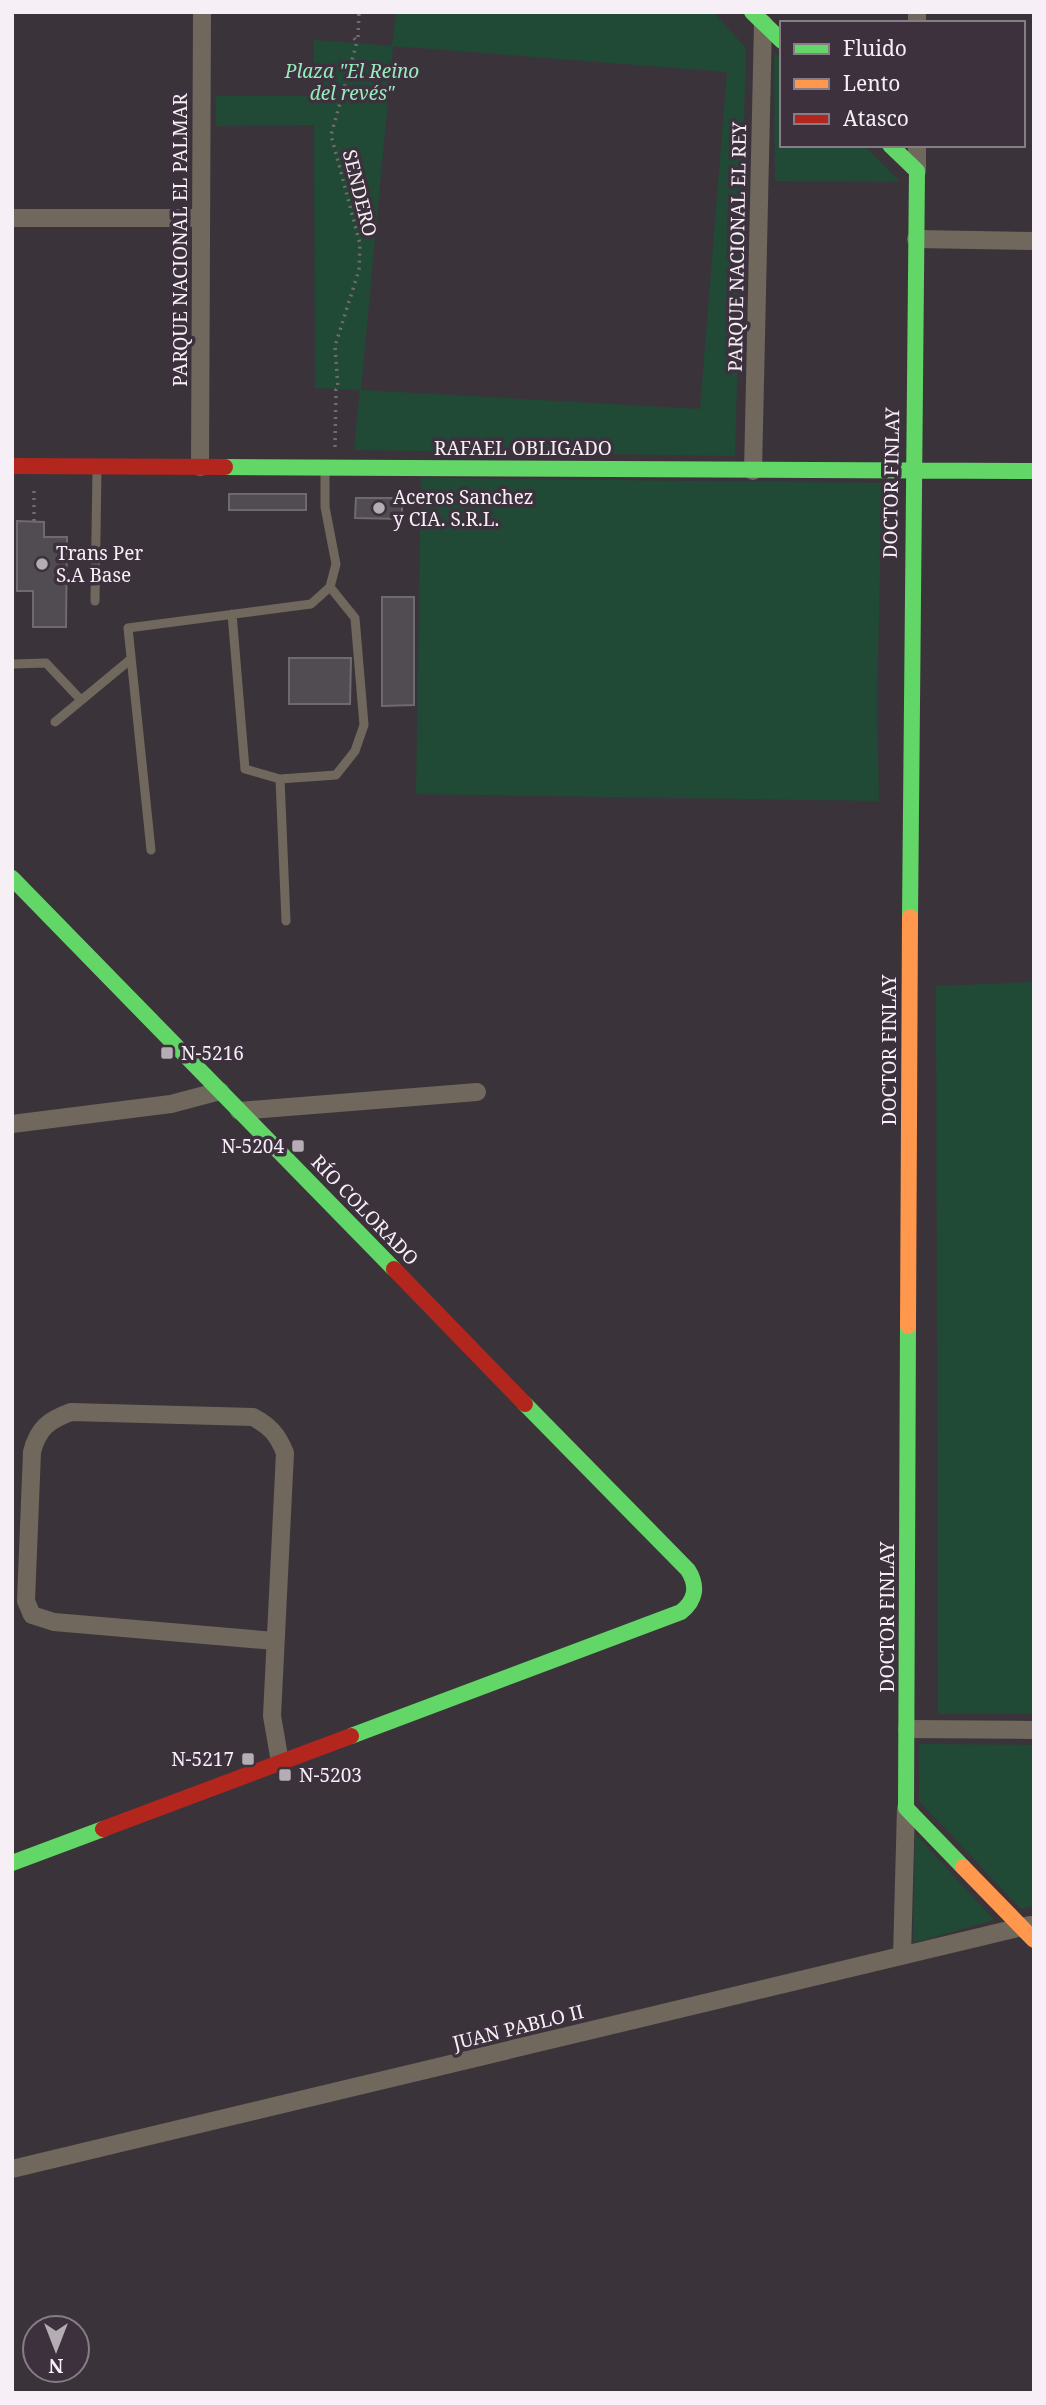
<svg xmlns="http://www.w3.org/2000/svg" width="1046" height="2405" viewBox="0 0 1046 2405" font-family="'Noto Serif',serif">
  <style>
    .green { fill: #204a35; fill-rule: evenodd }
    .building { fill: #514c52; stroke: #6f6a6f; stroke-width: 2 }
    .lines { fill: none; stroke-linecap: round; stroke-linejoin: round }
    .path { stroke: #736d6a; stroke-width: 3.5; stroke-dasharray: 2 5; stroke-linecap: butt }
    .lane { stroke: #70685d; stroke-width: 9 }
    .street { stroke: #70685d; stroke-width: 18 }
    .fast { stroke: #63d668; stroke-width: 16 }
    .slow { stroke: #ff974d; stroke-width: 16 }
    .jam { stroke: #b3261e; stroke-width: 16 }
    .poi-dot { fill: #b4aeb4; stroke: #3c313d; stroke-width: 2.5 }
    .labels { text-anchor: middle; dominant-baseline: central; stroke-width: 7; stroke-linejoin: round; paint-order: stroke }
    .park-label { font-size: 19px; font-style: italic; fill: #97ecbc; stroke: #3c313d }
    .street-label { font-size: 19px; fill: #f6eff6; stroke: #3c313d }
    .poi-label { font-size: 19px; fill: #f6eff6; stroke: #3c313d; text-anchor: start }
  </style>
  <rect width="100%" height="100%" fill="#3a343a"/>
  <path class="green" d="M396,12H713L746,48L735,456L354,450L360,390L315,388L314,125L216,126V96H314V40L392,46ZM393,46L727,72L700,409L361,390Z
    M774,53L782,60V145H864L900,182L775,181Z
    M421,478L882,483L877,702L879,801L416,794Z
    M1034,982V1714H938L936,986Z
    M919,1744L1034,1745V1906L1021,1909L919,1801Z
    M915,1834L994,1920L913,1943Z"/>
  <path class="building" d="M229,494H306V510H229Z
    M356,498H402V519L355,518Z
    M17,521L44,522V537H67L66,627H33V591H17Z
    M382,597H414V705L382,706Z
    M289,658H351L350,704H289Z"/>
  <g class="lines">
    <path class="path" d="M335,447L336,390L338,388L335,346L359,270L360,244L331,135L357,42L354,38H358L359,12
      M34,521V488"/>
    <path class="lane" d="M95,601L97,469
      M232,614L245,769L280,779L286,921
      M12,664L46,663L81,700
      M55,722L131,659
      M280,779L336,775L355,751L364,725L355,618L330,587
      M151,850L128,628L311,604L330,587L336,564L325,507V471"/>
    <path class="street" d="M917,12V23
      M917,145V171
      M12,218H201
      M916,239L1034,241
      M200,467L202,12
      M753,471L763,23
      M239,1111L477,1092
      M12,1124L171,1104L220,1091
      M275,1641L54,1622L32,1615L26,1601L32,1452C38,1428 49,1420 71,1412L253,1417C270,1426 278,1435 285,1453L272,1716L280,1762
      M907,1729L1034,1730
      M902,1956L906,1808
      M12,2169L1030,1925"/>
    <path class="fast" d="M752,12L782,41
      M890,145L917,171L910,917
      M225,467L1034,471
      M12,878L394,1269
      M908,1326L906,1808L963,1867
      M351,1736L681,1612C696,1600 698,1586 688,1570L525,1404
      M12,1863L103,1829"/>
    <path class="slow" d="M908,1326L910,917
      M963,1867L1034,1940"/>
    <path class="jam" d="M12,466L225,467
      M394,1269L525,1404
      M103,1829L351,1736"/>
  </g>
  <g class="poi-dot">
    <circle cx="379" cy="508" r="7"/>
    <circle cx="42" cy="564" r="7"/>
    <rect x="160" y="1046" width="14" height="14" rx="3.5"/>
    <rect x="291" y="1139" width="14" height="14" rx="3.5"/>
    <rect x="241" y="1752" width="14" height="14" rx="3.5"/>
    <rect x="278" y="1768" width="14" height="14" rx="3.5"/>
  </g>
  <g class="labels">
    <g class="park-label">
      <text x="352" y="71">Plaza "El Reino<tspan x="352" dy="22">del revés"</tspan></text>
    </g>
    <g class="street-label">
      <text transform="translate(360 193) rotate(76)">SENDERO</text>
      <text transform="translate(180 240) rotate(-90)">PARQUE NACIONAL EL PALMAR</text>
      <text transform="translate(737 247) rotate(-89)">PARQUE NACIONAL EL REY</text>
      <text x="523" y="448">RAFAEL OBLIGADO</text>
      <text transform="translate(891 483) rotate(-89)">DOCTOR FINLAY</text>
      <text transform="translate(889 1050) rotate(-90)">DOCTOR FINLAY</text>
      <text transform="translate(365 1210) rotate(46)">RÍO COLORADO</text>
      <text transform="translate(887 1617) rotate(-90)">DOCTOR FINLAY</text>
      <text transform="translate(518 2027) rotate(-14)">JUAN PABLO II</text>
    </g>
    <g class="poi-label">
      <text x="393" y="497">Aceros Sanchez<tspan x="393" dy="22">y CIA. S.R.L.</tspan></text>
      <text x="56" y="553">Trans Per<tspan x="56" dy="22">S.A Base</tspan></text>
      <text x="181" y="1053">N-5216</text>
      <text x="284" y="1146" text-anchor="end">N-5204</text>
      <text x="234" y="1759" text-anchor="end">N-5217</text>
      <text x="299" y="1775">N-5203</text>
    </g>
  </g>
  <rect width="1046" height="2405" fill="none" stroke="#f6eff6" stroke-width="28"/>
  <rect x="780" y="21" width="245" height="126" fill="#3c313d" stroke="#867d87" stroke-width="2"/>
  <rect x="794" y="44" width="35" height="10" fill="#63d668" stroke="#867d87" stroke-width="2"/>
  <text x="843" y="56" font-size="21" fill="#f6eff6">Fluido</text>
  <rect x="794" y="79" width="35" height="10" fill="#ff974d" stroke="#867d87" stroke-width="2"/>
  <text x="843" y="91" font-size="21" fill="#f6eff6">Lento</text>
  <rect x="794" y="114" width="35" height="10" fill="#b3261e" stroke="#867d87" stroke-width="2"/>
  <text x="843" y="126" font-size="21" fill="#f6eff6">Atasco</text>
  <g transform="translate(56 2349) rotate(180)"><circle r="33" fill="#3c313d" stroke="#867d87" stroke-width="2"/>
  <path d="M0-5L12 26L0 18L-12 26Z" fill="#b4aeb4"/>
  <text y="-10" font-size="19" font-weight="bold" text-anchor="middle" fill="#f6eff6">N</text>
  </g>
</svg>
